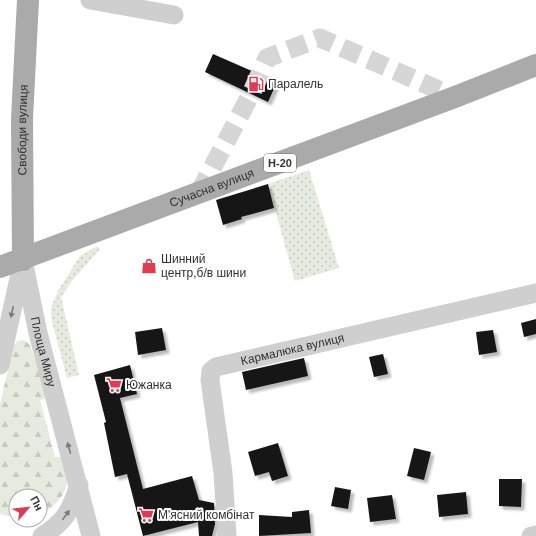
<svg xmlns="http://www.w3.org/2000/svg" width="536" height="536" viewBox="0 0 536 536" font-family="Helvetica,sans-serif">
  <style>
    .grass { fill: url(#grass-dots) }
    .forest { fill: url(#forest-firs) }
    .building { fill: #191919; filter: url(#shadow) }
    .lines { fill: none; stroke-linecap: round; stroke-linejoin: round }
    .minor-tunnel { stroke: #d6d6d6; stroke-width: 19; stroke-dasharray: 19 10; stroke-linecap: butt }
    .minor { stroke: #cfcfcf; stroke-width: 19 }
    .major { stroke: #aaa; stroke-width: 22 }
    .oneway { fill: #797979 }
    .labels { text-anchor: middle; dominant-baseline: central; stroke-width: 4; stroke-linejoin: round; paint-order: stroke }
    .shield { fill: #fff; stroke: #707070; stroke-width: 1 }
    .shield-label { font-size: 11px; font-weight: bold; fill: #323232 }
    .poi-label { font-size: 12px; fill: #323232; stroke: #fff; text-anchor: start }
    .street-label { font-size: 12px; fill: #323232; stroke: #fff }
  </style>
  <defs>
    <pattern id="grass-dots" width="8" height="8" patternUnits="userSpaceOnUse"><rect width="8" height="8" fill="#e5ebde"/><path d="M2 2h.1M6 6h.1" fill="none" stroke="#c5cabf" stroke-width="1.8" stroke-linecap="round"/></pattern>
    <pattern id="forest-firs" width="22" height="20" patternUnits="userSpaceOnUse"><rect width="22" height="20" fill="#e5ebde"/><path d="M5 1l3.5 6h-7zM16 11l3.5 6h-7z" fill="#c5cabf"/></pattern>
    <filter id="shadow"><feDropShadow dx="3.5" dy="3.5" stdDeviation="1" flood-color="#0004"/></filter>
  </defs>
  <rect width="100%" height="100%" fill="#fff"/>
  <path class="grass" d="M309,170L339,268L295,281L268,184Z
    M97,246L100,249L72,281L61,297L79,375L67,378L51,318V307L58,291L80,256Z"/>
  <path class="forest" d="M24,340L30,345L48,398L40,400L55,457H65C72,486 65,500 40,515V496H16V518L0,514V404L14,345L18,341Z"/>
  <path class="building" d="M213,54L277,82L268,102L205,72Z
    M268,184L274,208L241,217L242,219L223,225L216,200Z
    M536,319V334L524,337L521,323Z
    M162,328L166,350L138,355L135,332Z
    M493,330L497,352L479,355L476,332Z
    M383,354L388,374L374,377L369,357Z
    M304,358L308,376L246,390L242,372Z
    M130,365L137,394L120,398L143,489L192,476L199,500L214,503L215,524L212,536H199L198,522L143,536L127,474L115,477L104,423L106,422L94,375Z
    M278,443L288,476L272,481L269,472L255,476L248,452Z
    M414,448L431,452L424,480L407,476Z
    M499,479H522L521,507L499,506Z
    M335,487L351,490L348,509L331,506Z
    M466,492L468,514L439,517L437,495Z
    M392,495L396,519L370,522L367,498Z
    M309,510L311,533L259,536V515L292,517V512Z"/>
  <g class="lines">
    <path class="minor-tunnel" d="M199,193L251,94L267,58L320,38L455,97"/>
    <g class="minor">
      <path d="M90,0L174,15"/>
      <path id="s1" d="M23,260L38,333L91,536"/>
      <path d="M0,365L21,269"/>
      <path d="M42,536C65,522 71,510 79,485"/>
      <path id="s2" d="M227,536L223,473L210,380L211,371L216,367L536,293"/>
      <path d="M531,536L536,535"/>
    </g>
    <g class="major">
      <path id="s3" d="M23,260L22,119L28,0"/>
      <path id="s4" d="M0,267L455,97L536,65"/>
    </g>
  </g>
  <defs><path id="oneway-solid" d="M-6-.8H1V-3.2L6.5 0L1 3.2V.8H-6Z"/></defs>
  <g class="oneway">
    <use href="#oneway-solid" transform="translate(12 312) rotate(102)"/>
    <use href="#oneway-solid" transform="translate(69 448) rotate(-105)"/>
    <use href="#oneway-solid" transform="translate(66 515) rotate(-54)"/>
  </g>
  <defs>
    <symbol id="fuel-bare" viewBox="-9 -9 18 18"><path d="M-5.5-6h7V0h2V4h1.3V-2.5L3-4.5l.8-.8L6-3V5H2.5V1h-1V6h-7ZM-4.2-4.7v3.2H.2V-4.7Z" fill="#e23b50" stroke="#fff" stroke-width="2.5" paint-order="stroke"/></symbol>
    <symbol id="shop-bare" viewBox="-9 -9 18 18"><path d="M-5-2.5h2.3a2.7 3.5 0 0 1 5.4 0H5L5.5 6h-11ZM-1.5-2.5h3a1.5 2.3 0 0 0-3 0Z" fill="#e23b50" stroke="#fff" stroke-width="2.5" paint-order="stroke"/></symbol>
    <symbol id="supermarket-bare" viewBox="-9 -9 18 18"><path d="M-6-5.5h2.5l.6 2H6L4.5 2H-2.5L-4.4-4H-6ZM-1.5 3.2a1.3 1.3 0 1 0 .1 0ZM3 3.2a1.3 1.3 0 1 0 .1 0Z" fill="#e23b50" stroke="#fff" stroke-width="2.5" paint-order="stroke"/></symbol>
  </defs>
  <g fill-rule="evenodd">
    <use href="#fuel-bare" x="245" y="73" width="22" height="22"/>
    <use href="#shop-bare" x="138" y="255" width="22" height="22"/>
    <use href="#supermarket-bare" x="103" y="374" width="22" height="22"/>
    <use href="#supermarket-bare" x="135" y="504" width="22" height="22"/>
  </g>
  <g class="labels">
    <rect class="shield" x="264" y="154" width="32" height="18" rx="3"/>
    <g class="shield-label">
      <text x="280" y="163">Н-20</text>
    </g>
    <g class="poi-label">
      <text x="268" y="84">Паралель</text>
      <text x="161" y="259">Шинний<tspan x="161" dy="14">центр,б/в шини</tspan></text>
      <text x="126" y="385">Южанка</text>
      <text x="158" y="515">М'ясний комбінат</text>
    </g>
    <g class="street-label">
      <text stroke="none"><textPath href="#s3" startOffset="130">Свободи вулиця</textPath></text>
      <text stroke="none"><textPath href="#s4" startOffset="226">Сучасна вулиця</textPath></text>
      <text stroke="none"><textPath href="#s2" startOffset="251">Кармалюка вулиця</textPath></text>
      <text stroke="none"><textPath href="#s1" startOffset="94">Площа Миру</textPath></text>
    </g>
  </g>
  <g transform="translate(28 508) rotate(62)"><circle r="19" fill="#ffffff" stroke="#adadad"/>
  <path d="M0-3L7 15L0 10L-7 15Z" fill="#e23b50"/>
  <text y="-6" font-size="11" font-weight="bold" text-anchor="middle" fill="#323232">Пн</text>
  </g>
</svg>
